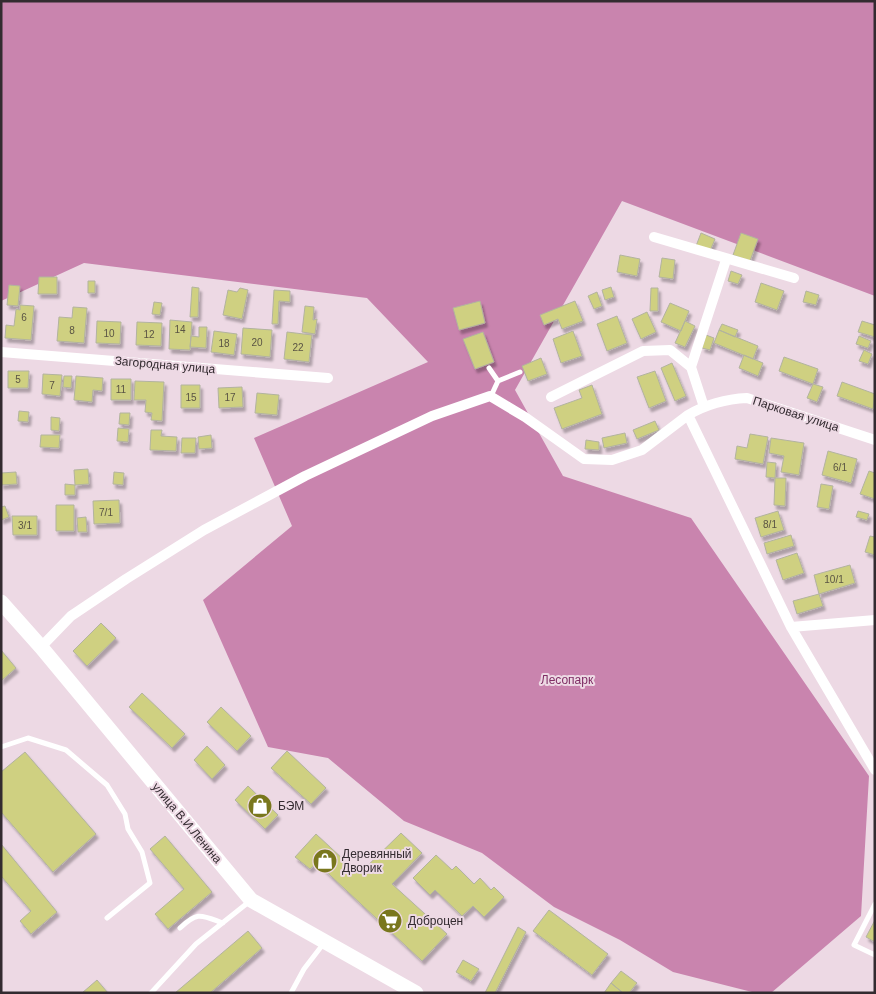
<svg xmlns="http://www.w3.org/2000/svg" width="876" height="994" viewBox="0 0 876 994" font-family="Arial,sans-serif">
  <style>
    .forest { fill: #c984ae }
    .building { fill: #cfd081; stroke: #b2b39f; filter: url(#shadow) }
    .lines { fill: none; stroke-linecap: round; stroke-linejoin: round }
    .service { stroke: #fff; stroke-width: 5 }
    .minor { stroke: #fff; stroke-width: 10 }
    .secondary { stroke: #fff; stroke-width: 15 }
    .labels { text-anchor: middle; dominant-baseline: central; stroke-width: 4; stroke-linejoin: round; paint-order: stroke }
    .number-label { font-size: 10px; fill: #5a5444 }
    .street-label { font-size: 12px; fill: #332b30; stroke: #edd9e4 }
    .park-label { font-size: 12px; fill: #7f2d64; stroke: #edd9e4 }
    .poi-label { font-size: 12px; fill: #332b30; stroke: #edd9e4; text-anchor: start }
  </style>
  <defs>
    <filter id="shadow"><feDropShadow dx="2.5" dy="4" stdDeviation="1" flood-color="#0004"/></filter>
  </defs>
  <rect width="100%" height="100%" fill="#edd9e4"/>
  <path class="forest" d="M1,1H875V296L622,201L515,390L563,476L691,518L869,776L861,916L771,993H756L673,972L620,940L554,907L482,853L404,821L328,758L268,747L203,600L292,526L254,438L428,362L367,298L84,263L1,301Z"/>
  <path class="building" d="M701,233L715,239L710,251L696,246Z
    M741,233L758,239L750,261L733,255Z
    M620,255L640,259L637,276L617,272Z
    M662,258L675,260L673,279L659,277Z
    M731,271L742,275L738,284L728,281Z
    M39,277H57V294H38Z
    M88,281H95V293H88Z
    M761,283L784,291L777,310L755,302Z
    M9,285L20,286L18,306L7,305Z
    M192,287L199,288L198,317H190Z
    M611,287L614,297L605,300L602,290Z
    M240,288L248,290L242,319L223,315L228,290L237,292Z
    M651,288H658V311H650Z
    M274,290L290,291V302L279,301L278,324H272Z
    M806,291L819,295L816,305L803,302Z
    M597,292L602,306L594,309L588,296Z
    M480,301L485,323L459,330L453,308Z
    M575,301L583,321L562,329L558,319L544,325L540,315Z
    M154,302L162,303L160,315L152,314Z
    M670,303L689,311L681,331L661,322Z
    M20,305L34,306L31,340L5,338L6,325L14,326L16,309L20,310Z
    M305,306L314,307L313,320L317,319L315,334L302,332Z
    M73,307L87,308L84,343L57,341L59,317L72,318Z
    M647,312L656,332L641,339L632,319Z
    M617,316L627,343L607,351L597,324Z
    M170,320L192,322L190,350L169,349Z
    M97,321L121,322L120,344L96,343Z
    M685,321L695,326L685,347L675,343Z
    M862,321L875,325V337L858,332Z
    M137,322L162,323L161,346L136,345Z
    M722,324L738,330L735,337L719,330Z
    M199,327H207L206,348L190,347L191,336L199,337Z
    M243,328L272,330L270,357L241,354Z
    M719,330L758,346L753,359L714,343Z
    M214,331L237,334L234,355L211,352Z
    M573,331L582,356L561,363L553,339Z
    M287,332L312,335L309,362L284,359Z
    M483,332L494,362L475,369L463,339Z
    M706,335L714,338L710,350L702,348Z
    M859,336L871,341L868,348L856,344Z
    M864,350L872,354L868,364L859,361Z
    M744,355L763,363L758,376L739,368Z
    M784,357L818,369L813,384L779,371Z
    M541,358L547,374L528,381L522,366Z
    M672,363L686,396L675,401L661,368Z
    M8,371H29L28,388H8Z
    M655,371L666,401L649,408L637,377Z
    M43,374L62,375L60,396L42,394Z
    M64,376H72L71,388L63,387Z
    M76,376L103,378L102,391L93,390L92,402L74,400Z
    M111,379H131V400H111Z
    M135,381L164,382L162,421L151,420L152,413L145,412L146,400H134Z
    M842,382L875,394L873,409L837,396Z
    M813,384L823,387L817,402L807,398Z
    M181,385H200V408H181Z
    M592,385L602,414L562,429L554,408L582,398L579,390Z
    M242,387L243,407L219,408L218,388Z
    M257,393L279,395L277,415L255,413Z
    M19,411L29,412L28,422L18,421Z
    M120,413H130L129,425L119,424Z
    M51,417L60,418L59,431L51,430Z
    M655,421L659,430L637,439L633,430Z
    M118,428L129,429L128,442L117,441Z
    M151,430H162L161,436L177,437L176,451L150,450Z
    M625,433L627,443L604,448L602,438Z
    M750,434L768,437L763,464L735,459L737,446L747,448Z
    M41,435H60L59,448L40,447Z
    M211,435L212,448L199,449L198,437Z
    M182,438H196L195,453H181Z
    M771,438L804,443L799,475L781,472L784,456L769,453Z
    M586,440L599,442V450L585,449Z
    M828,451L857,459L851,483L822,475Z
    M767,462L776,463L775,478L766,477Z
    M88,469L89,484L75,485L74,470Z
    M869,471L875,473V499L860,494Z
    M16,472L17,484L1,485V473Z
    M114,472L124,473L123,485L113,484Z
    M775,478H786L785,506L774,505Z
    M65,484L75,485V495H65Z
    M821,484L833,486L829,509L817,507Z
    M119,500L120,523L94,524L93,501Z
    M56,505H74V531H56Z
    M5,506L9,517L1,520V507Z
    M778,511L784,530L761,537L755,518Z
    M858,511L869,514L867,520L856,517Z
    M12,516H37V535H13Z
    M86,517L87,532H78L77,518Z
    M791,535L794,546L767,554L764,543Z
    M870,536L875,537V555L865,552Z
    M797,553L804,573L783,580L776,560Z
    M850,565L855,583L819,594L814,575Z
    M819,594L823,606L797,614L793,601Z
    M101,623L116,638L87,666L73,651Z
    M1,650L16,668L1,681Z
    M142,693L185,734L172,748L129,707Z
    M221,707L251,736L237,751L207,722Z
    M207,746L225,765L212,779L194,760Z
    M287,751L326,788L311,804L271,768Z
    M25,752L96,834L53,872L1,812V772Z
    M248,786L278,815L265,829L235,800Z
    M401,833L422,853L392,884L447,934L422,961L317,863L310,869L295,857L316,834L359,874Z
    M165,836L212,892L168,929L155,914L184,889L150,849Z
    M1,844L57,912L31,934L20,921L31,911L1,876Z
    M436,855L452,870L456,866L474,884L480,878L491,890L494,887L504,897L484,917L473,906L462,916L435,890L430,895L413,878Z
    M549,910L608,954L592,975L533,931Z
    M875,920V942L866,937Z
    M518,927L526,932L495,993H485Z
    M248,931L262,948L210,993H175Z
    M463,960L479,969L471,981L456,972Z
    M621,971L637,983L629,993H623L611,983Z
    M97,980L108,993H82Z
    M611,983L623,993H604Z"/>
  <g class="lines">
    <path class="service" d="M489,368L498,381
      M491,396L498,381L520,372
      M1,747L28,738L66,750L107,785L125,814L128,829L142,852L150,883L107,918
      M875,904L854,945L875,955
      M180,928C198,911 201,915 223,923
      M151,993L196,944L250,901
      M291,993L304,969L324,943"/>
    <path class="minor" d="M654,237L794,278
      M1,352L328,378
      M691,367L726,260
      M551,397L643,351L670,350L691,367L704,407
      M688,415C707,404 725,399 747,398L875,440
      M791,627L875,620
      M41,647L71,616L126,579L204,530L305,476L432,416L490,396L525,417L584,459L612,460L642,450L688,415L791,627L875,770"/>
    <path class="secondary" d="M1,602L41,647L251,900L416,993"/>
  </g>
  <defs>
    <symbol id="shop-disc" viewBox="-11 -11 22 22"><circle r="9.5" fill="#79771d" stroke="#edd9e4"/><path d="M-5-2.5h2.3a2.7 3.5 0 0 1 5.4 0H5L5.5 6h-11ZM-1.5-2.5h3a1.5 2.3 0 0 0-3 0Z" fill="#fff"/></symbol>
    <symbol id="supermarket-disc" viewBox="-11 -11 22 22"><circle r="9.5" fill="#79771d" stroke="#edd9e4"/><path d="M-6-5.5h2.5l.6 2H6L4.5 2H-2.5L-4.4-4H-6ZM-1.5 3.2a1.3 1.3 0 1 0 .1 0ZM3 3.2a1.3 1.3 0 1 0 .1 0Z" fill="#fff"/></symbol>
  </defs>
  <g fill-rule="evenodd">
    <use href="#shop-disc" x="246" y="792" width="28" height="28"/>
    <use href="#shop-disc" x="311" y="847" width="28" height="28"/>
    <use href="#supermarket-disc" x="376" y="907" width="28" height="28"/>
  </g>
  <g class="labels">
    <g class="number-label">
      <text x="24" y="317">6</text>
      <text x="180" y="329">14</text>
      <text x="72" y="330">8</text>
      <text x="109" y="333">10</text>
      <text x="149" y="334">12</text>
      <text x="257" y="342">20</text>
      <text x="224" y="343">18</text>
      <text x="298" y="347">22</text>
      <text x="18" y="379">5</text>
      <text x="52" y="385">7</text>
      <text x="121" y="389">11</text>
      <text x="191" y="397">15</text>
      <text x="230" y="397">17</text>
      <text x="840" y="467">6/1</text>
      <text x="106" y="512">7/1</text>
      <text x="770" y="524">8/1</text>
      <text x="25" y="525">3/1</text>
      <text x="834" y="579">10/1</text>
    </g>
    <g class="street-label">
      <text transform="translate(165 365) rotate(5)">Загородная улица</text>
      <text transform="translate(796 414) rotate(18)">Парковая улица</text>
      <text transform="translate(187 823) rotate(50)">улица В.И.Ленина</text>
    </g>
    <g class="park-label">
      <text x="567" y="680">Лесопарк</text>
    </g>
    <g class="poi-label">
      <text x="278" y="806">БЭМ</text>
      <text x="342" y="854">Деревянный<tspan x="342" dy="14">Дворик</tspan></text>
      <text x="408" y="921">Доброцен</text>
    </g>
  </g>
  <rect width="876" height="994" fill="none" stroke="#332b30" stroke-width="5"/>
</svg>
